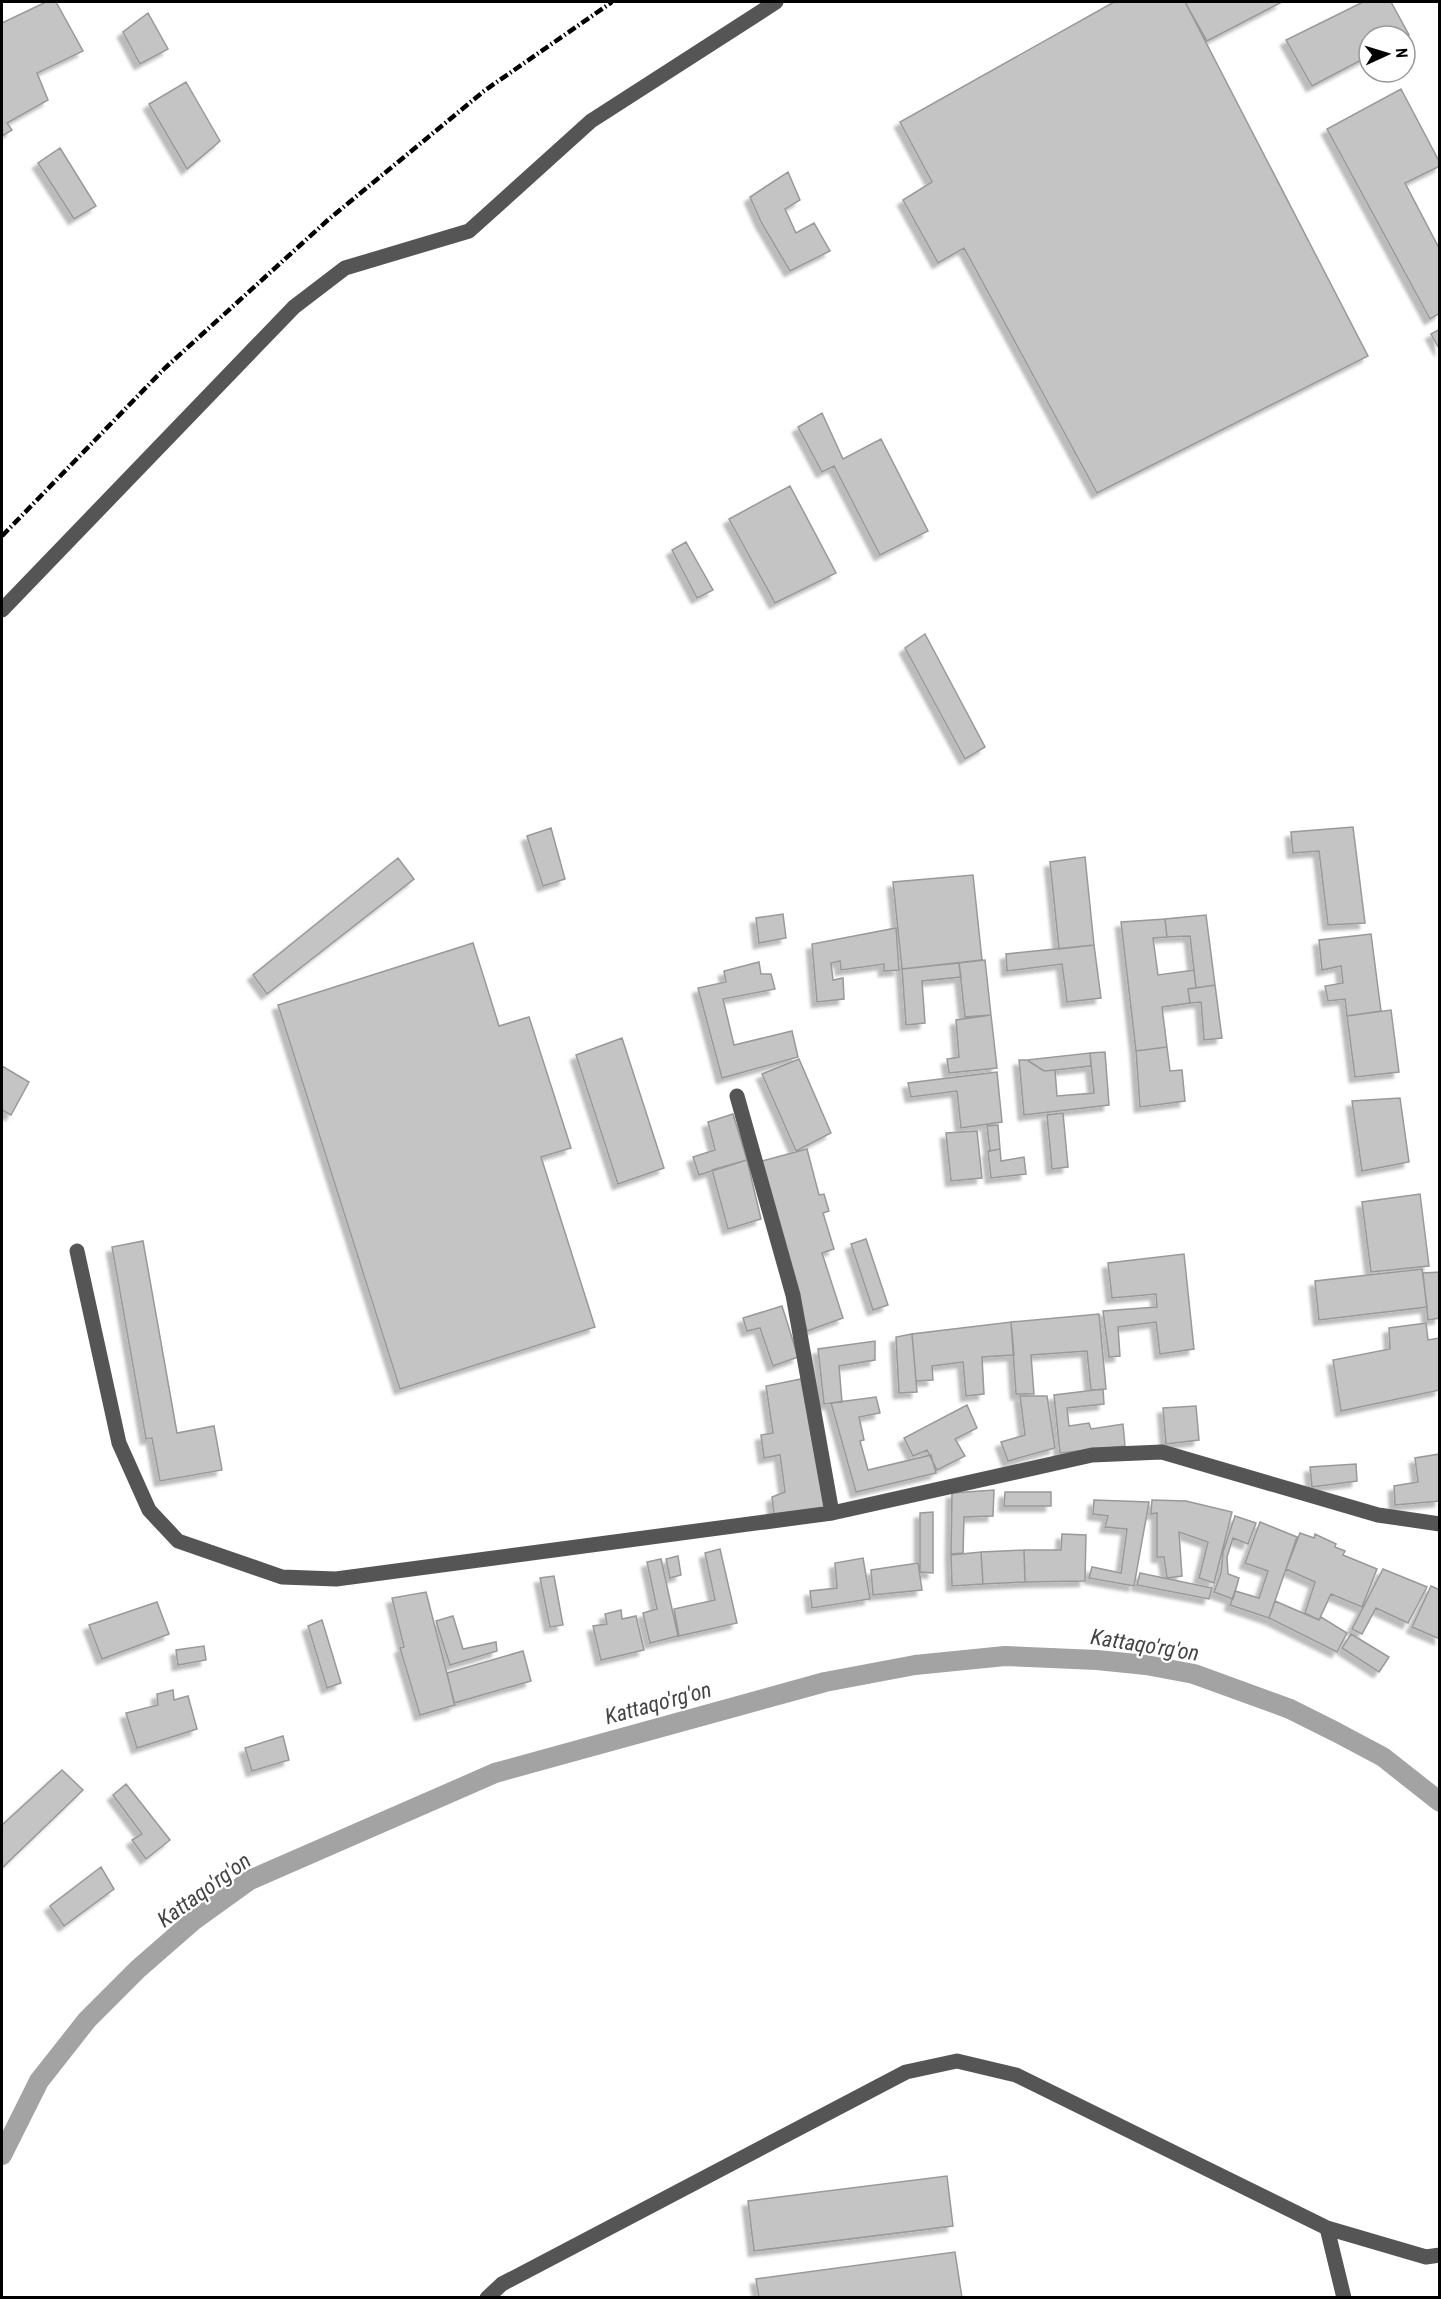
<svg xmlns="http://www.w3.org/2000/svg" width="1441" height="2299" viewBox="0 0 1441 2299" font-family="'Roboto Condensed',sans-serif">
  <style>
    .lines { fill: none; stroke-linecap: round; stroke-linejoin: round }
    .canal { stroke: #a3a3a3; stroke-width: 20 }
    .building { fill: #c4c4c4; stroke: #999; stroke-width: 1.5; filter: url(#shadow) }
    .minor { stroke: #555; stroke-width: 15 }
    .rail { stroke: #000; stroke-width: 4.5; stroke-dasharray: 9 3 1.5 3; stroke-linecap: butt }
    .labels { text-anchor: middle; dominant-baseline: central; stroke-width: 4.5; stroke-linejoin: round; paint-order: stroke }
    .water-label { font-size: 22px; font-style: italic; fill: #444; stroke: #fff }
  </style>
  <defs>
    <filter id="shadow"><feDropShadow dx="-5.5" dy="5.5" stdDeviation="1.5" flood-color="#0004"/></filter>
  </defs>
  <rect width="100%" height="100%" fill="#fff"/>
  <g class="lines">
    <path class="canal" d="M2,2155L39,2081L87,2020L138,1969L193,1921L250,1880L495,1773L825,1682L915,1665L1005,1656L1097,1660L1146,1665L1194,1674L1290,1709L1336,1732L1383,1757L1440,1802"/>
  </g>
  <path class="building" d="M46,2H56L83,51L37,73L48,100L7,123L12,130L2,136V23Z
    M1114,2H1185L1368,356L1097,493L964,248L938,263L903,200L932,182L900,122Z
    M1185,2H1282L1207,41Z
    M1363,2H1391L1409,35L1405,37L1369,36V56L1312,86L1286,40Z
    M148,13L168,49L140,64L123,32Z
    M186,82L220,141L187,169L149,104Z
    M1401,89L1440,163V166L1405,183L1440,250V313L1430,319L1327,129Z
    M60,148L96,206L74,219L38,163Z
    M788,172L800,200L785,209L796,233L814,223L830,251L790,271L761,222L750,197Z
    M1440,329V350L1431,334Z
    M822,413L843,459L881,439L928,531L880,555L834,466L822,472L798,427Z
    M790,486L836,573L775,603L729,519Z
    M686,542L713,590L697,598L672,550Z
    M925,634L985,747L965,759L905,648Z
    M1353,827L1365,923L1328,925L1319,851L1293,853L1291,832Z
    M551,828L565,879L543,886L527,836Z
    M1085,857L1094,945L1059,949L1050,862Z
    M398,858L414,879L267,994L253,975Z
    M973,875L982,960L902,969L893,882Z
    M783,914L786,938L759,943L756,918Z
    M1206,915L1215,985L1196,988L1190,936L1167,937L1165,919Z
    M1165,919L1167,937L1153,938L1158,975L1194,970L1196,988L1188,989L1190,1003L1162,1007L1167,1047L1136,1051L1121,922Z
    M896,928L899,970L884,971V964L841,970L840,961L831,963L833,980L843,978L844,999L817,1002L812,944Z
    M1371,934L1381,1011L1347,1016L1345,999L1328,1001L1325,986L1343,983L1341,966L1322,970L1319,940Z
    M473,943L499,1026L529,1017L571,1148L541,1157L595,1327L400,1389L278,1005Z
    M1094,945L1101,998L1067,1002L1062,964L1007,971L1006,954Z
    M985,960L991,1015L965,1017L959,963Z
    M759,962L761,974H771L775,989L723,999L734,1045L792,1031L798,1057L722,1078L698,988L726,982L724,971Z
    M959,963L961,977L922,981L925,1023L906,1025L902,969Z
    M1215,985L1222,1038L1204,1040L1201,1002L1190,1003L1188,989Z
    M1391,1010L1399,1072L1355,1077L1347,1016Z
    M991,1015L997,1068L949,1073L947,1059L959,1057L956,1020Z
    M622,1038L664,1168L618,1184L576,1055Z
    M1167,1047L1170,1071L1182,1070L1185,1101L1140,1107L1136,1051Z
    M1105,1052L1109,1105L1024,1115L1019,1060H1027L1044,1071L1055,1070L1057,1096L1094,1093L1090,1053Z
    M1090,1053L1091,1066L1055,1070L1044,1071L1027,1060Z
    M799,1059L831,1133L796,1151L762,1074Z
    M2,1066L29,1082L11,1115L2,1110Z
    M997,1072L1002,1122L961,1128L957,1091L911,1097L908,1083Z
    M1400,1098L1409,1162L1362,1171L1352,1101Z
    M1063,1113L1068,1167L1052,1169L1047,1115Z
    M733,1114L747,1160L699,1175L693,1157L715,1150L708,1122Z
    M998,1125L1000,1149L990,1151L987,1126Z
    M977,1131L982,1178L951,1181L946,1133Z
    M807,1149L819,1195L824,1194L829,1211L823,1213L834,1249L822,1253L843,1318L807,1331L762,1161Z
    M1000,1149L1001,1161L1024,1157L1026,1174L991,1178L988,1151Z
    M747,1160L761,1219L728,1229L712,1170Z
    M1420,1194L1429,1266L1371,1272L1362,1202Z
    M866,1239L888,1305L873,1310L851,1244Z
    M143,1241L177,1433L214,1426L222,1470L160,1481L152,1438L146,1439L112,1247Z
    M1184,1254L1194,1349L1160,1354L1156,1322L1118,1327L1120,1356L1109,1357L1103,1311L1157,1307L1156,1294L1112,1298L1108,1263Z
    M1422,1269L1427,1307L1319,1320L1315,1281Z
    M1440,1272V1318L1428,1320L1423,1273Z
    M782,1306L798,1357L773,1366L760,1328L747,1331L743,1318Z
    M1099,1314L1106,1389L1091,1390L1087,1351L1031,1355L1034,1394H1016L1011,1322Z
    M1011,1322L1014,1355L982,1357L984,1394L966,1396L963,1362L932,1366L933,1380L916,1381L912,1334Z
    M1426,1323L1428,1340L1440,1338V1390L1341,1411L1333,1360L1390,1349L1389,1328Z
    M912,1334L917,1392L899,1393L896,1337Z
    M875,1341V1360L839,1366L842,1402L824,1404L818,1349Z
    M801,1379L825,1508L774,1514L772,1497L785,1492L780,1455L764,1458L761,1435L773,1433L766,1386Z
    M1103,1389L1104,1404L1067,1408L1069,1426L1089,1423L1091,1429L1123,1424L1125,1446L1060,1453L1054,1395Z
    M1020,1396H1047L1055,1448L1008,1461L1001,1442L1025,1435Z
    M876,1397L880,1413L859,1417L864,1440L860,1441L868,1470L931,1455L936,1473L856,1492L831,1403Z
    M967,1405L977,1428L955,1439L965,1456L937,1470L927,1450L913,1456L904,1438Z
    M1196,1406L1199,1440L1166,1444L1163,1408Z
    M1440,1454V1501L1395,1505L1394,1486L1418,1482L1415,1458Z
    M1356,1464L1357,1481L1312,1487L1310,1467Z
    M994,1490L993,1516L964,1517L963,1553L951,1554L952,1493Z
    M1005,1492H1051V1506H1004Z
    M1094,1500L1149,1502L1134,1586L1089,1578L1092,1567L1121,1573L1127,1529L1105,1527L1108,1516L1093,1514Z
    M1152,1500L1186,1501L1232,1512L1214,1583L1199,1578L1208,1542L1179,1532L1182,1576L1167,1578L1164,1557H1157V1513L1151,1514Z
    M933,1512V1573L920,1572V1513Z
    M1235,1516L1256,1523L1248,1544L1233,1538L1227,1557L1228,1574L1239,1578L1233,1599L1214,1592L1221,1573L1223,1552Z
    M1260,1522L1297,1537L1269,1618L1230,1605L1235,1591L1259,1598L1268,1571L1245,1563Z
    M1300,1533L1314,1538L1315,1534L1336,1544L1335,1547L1345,1551L1343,1555L1377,1569L1362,1607L1331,1594L1319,1620L1305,1613L1315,1582L1286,1569Z
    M1062,1534L1086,1535L1085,1581L1025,1582L1024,1550H1061Z
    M720,1549L737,1623L679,1636L674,1609L715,1600L705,1553Z
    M1024,1550L1025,1582L983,1584L981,1552Z
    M981,1552L983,1584L952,1586L951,1555Z
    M678,1556L681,1575L670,1578L666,1559Z
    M863,1558L870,1599L812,1608L810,1591L837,1588L835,1563Z
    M661,1559L678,1636L650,1643L643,1613L657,1609L647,1562Z
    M918,1563L922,1590L873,1595L871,1570Z
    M1383,1569L1427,1587L1408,1623L1376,1608L1362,1634L1352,1629Z
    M1140,1573L1212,1588L1209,1599L1137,1585Z
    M554,1576L563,1625L550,1627L540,1578Z
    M1431,1586L1440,1590V1639L1412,1627Z
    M426,1592L455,1705L420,1715L400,1648L404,1647L392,1598Z
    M1275,1601L1319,1620L1321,1617L1347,1633L1337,1652L1269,1618Z
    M157,1602L169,1634L102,1659L89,1625Z
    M621,1610L622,1619L636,1616L644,1650L601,1660L593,1626L607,1624L605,1614Z
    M453,1616L463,1649L496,1642L497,1651L450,1665L436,1621Z
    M322,1620L341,1683L327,1688L308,1626Z
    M1351,1634L1389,1657L1379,1672L1342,1648Z
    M204,1646L206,1660L178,1665L176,1650Z
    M523,1651L531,1681L454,1703L447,1673Z
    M173,1690L174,1700L188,1696L197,1729L137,1748L126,1713L158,1705L157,1694Z
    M283,1736L289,1760L252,1771L245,1748Z
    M62,1770L83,1790L2,1868V1825Z
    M126,1784L170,1840L146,1859L132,1840L142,1834L113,1795Z
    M101,1867L114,1889L64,1926L50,1906Z
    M947,2176L953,2226L754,2251L748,2201Z
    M955,2252L962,2298H759L756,2279Z"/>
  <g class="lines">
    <path class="minor" d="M2,610L294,307L345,268L469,231L591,121L776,2
      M737,1096L793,1295L832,1513
      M77,1251L119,1443L149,1510L178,1541L282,1577L336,1579L832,1513L1092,1455L1162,1452L1378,1515L1440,1524
      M1327,2228L1344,2298
      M487,2298L502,2284L906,2072L957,2061L1016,2075L1327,2228L1426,2257L1440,2255"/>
    <path class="rail" d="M2,536L165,368L329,219L484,91L612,2"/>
  </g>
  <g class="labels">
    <g class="water-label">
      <text transform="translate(1145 1645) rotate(9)">Kattaqo'rg'on</text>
      <text transform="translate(658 1703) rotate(-15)">Kattaqo'rg'on</text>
      <text transform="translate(204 1890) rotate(-36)">Kattaqo'rg'on</text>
    </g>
  </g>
  <rect width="1441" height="2299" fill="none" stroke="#000000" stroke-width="6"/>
  <g transform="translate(1387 54) rotate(86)"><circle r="28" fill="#ffffff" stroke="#999999" stroke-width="1.5"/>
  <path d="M0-4.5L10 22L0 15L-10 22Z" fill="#000000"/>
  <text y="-9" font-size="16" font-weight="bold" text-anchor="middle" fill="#000000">N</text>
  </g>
</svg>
